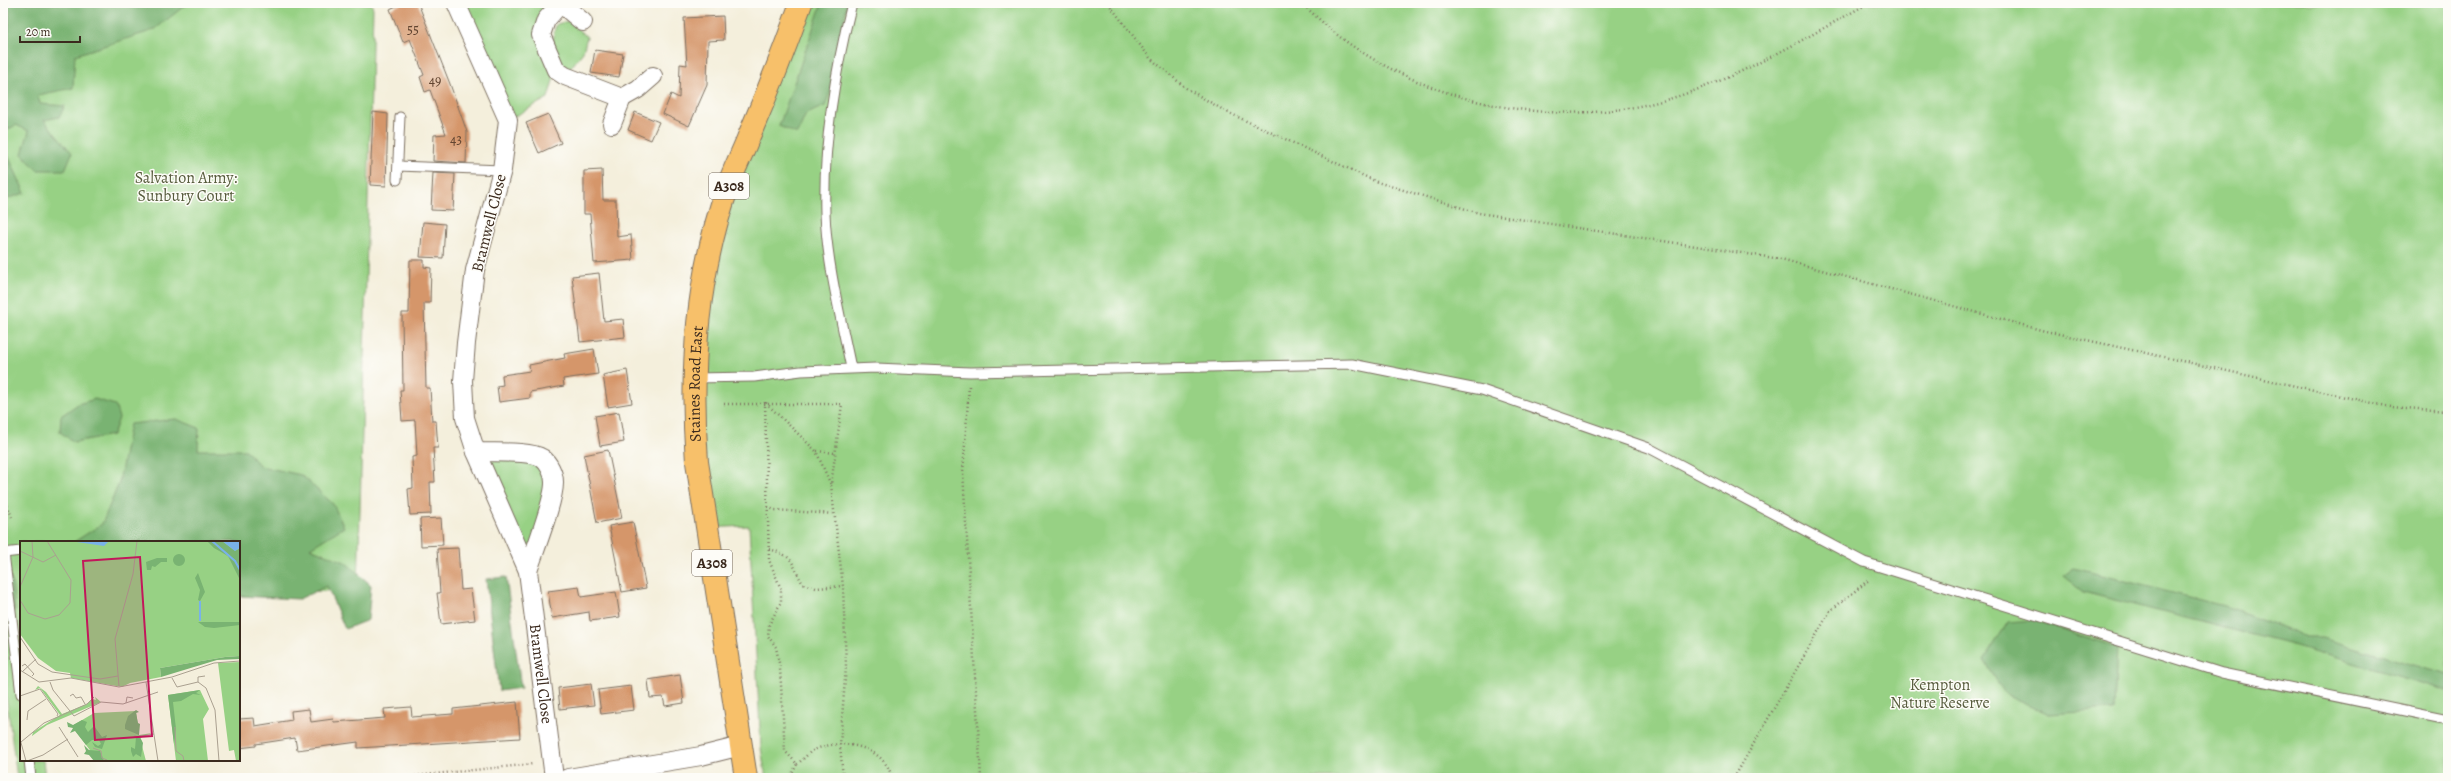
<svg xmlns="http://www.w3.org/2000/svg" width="2451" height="781" viewBox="0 0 2451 781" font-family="Alegreya,serif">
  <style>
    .green { fill: #97d184; stroke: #697e51 }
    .forest { fill: #79b372; stroke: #5a6e48 }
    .building { fill: #d5966a }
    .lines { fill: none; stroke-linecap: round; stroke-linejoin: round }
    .service-casing { stroke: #7c6f60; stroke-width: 11 }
    .minor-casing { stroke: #7c6f60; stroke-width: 20 }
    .trunk-casing { stroke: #7c6f60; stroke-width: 24 }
    .path { stroke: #7c6f60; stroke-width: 2.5; stroke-dasharray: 1 3; stroke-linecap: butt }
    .service { stroke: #fff; stroke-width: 9 }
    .minor { stroke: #fff; stroke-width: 18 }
    .trunk { stroke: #f7c06b; stroke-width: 22 }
    .labels { text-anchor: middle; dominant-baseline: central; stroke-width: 3; stroke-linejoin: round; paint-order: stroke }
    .number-label { font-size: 14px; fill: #624531 }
    .shield { fill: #fdfcf7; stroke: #75695f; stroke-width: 1 }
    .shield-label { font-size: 15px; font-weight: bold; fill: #3b2a1e }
    .park-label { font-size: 16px; fill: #575c3d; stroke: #fdfcf7 }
    .street-label { font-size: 16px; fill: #3b2a1e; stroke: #fdfcf7 }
    .inset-river { fill: none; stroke: #79b2e9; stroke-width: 2 }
    .inset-road { fill: none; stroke: #aaa090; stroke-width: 1 }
    .view { fill: #c2185b; fill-opacity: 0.15; stroke: #c2185b; stroke-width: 2 }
    .inset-edge { fill: none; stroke: #3b2a1e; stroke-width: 2 }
  </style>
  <rect width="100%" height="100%" fill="#fdfcf7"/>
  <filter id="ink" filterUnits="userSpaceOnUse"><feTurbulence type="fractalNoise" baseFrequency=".025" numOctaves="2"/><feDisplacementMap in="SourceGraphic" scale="8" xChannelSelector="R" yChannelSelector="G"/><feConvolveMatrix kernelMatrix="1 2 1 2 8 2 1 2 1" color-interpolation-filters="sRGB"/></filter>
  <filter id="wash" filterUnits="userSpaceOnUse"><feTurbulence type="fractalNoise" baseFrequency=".012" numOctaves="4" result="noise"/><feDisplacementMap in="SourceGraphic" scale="16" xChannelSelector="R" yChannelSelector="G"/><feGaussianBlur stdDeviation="0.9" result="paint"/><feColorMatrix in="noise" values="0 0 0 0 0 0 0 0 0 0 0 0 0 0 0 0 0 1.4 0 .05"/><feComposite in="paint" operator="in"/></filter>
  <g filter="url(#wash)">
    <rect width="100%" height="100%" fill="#f4efdc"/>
    <path class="green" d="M3,3H371L373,8L358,589L239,596V542H21V760H43L45,778H17L3,672Z
      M456,3H560L546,20L556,70L548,98L508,120Z
      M801,3H2448V778H766L761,748L749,526L706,528L697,462L707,261Z
      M568,21L587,37L583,52L569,70C555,57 548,42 557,24Z
      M476,452L532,454L551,470L528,571Z"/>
    <path class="forest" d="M4,3H188L154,30L75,55L73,88L38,95L40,104L65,106L59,117L44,120L72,153L65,170H37L22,154L29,131L16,125L3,132V47L8,39L10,11Z
      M822,3H847L832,87L825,106L806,114L797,134L779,126Z
      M6,151L25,193L3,200V152Z
      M95,399L115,405L119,418L113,435L74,442L60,432L61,416L78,404Z
      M176,419L199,428L198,450H246L260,466L301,475L333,504L344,527L310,548L345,562L371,585L368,620L345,629L327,586L299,599L239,596V542H74L102,524L119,483L130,424Z
      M3,565L12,581L15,610L3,618Z
      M2074,568L2228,607L2293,631L2306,638H2322L2448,675V691L2296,646L2083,592L2063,576Z
      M506,577L521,688L499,691L486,579Z
      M2033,620L2117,647L2114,710L2049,714L2005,694L1984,660L2008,622Z"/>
    <g id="blocks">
      <path class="building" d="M403,3H418L450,84L467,132L466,163L433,161L434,135L446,134L430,90L425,92L420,77L424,75L410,39L403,42L390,9Z
        M723,16L724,40L708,41L707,85L689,126L663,114L671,94L679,98L680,64L687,65L684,18Z
        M595,50L623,54L619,77L591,73Z
        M373,112L388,114L386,186L370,185Z
        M635,112L659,122L651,140L628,130Z
        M548,114L561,143L539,153L526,123Z
        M602,170L603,200H616L617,237L631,235L633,260L594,263L590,214H584V171Z
        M433,173L455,174L453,211L431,210Z
        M423,222L445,224L443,258L420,257Z
        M410,260H424V267L431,268L430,303H424L426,388H430L432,421H436L438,448H433L435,482H430L431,514L410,515L408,489L413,488L412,457L417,456L415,420L402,421L400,390H403L402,313H409Z
        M599,273L604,321L623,319L625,337L580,342L572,276Z
        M594,349L598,374L563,379L564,386L530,392V398L499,402L497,386L503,385L502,375L530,371L529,365L565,358L564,354Z
        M627,370L632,403L608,407L603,375Z
        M619,412L624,442L600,446L595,416Z
        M608,450L622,518L597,523L584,455Z
        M441,518L443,545L421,546L420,519Z
        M633,522L646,588L622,592L609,526Z
        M458,548L461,590L471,589L475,620L441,624L437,593H440L437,549Z
        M579,587L581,597L616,592L620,617L590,621L589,612L552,618L548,591Z
        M680,675L684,703L665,706L663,697L650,698L648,680Z
        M591,684L594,705L560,709L558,688Z
        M631,686L634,710L601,714L598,690Z
        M517,702L520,738L358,748V742L297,750L295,738L256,744V746L239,748V719L254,718L255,726L292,720L291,711L309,709L311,722L333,719L334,722L385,718L384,709L411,707L412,717L453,714V709Z"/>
    </g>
  </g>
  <g filter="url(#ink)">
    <use href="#blocks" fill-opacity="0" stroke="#7c6f60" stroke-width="1"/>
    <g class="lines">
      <defs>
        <path id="service" d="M398,166L502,170
          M397,180L400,117
          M851,368C841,318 827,265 825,213C823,143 835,71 852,3
          M694,378L754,377L801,371L876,368L970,372L1352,364L1482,390L1649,448L1864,562L2222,673L2448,720
          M21,551L4,553L21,694
          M29,760L31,778"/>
        <g id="minor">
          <path id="s1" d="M456,3L508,120L502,170L475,270L466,343L463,381L465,418L476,452L528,571L554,778"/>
          <path d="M560,3L583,22"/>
          <path d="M560,4L546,20L541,35L556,70L565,76L622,98L638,89L653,76"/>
          <path d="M612,124L622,98"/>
          <path d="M476,452C491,453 530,450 542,458C549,463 554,474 554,482C555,499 534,552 528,571"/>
          <path d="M568,778L701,756L741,746"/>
        </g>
        <g id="trunk">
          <path id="s2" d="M746,778L697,462C690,371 697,276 727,189C733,171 742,154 749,136C768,92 785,48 801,3"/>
        </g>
      </defs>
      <use href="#service" class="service-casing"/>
      <use href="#minor" class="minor-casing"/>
      <use href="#trunk" class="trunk-casing"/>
      <path class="path" d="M1108,3L1150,58L1186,88L1225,111L1377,182L1479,213L1781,259L2041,330L2391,407L2448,411
        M1301,3C1315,15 1329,29 1344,40C1444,112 1580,134 1696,90C1757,68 1812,34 1869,3
        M969,386L963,472L981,778
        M765,402L769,560L781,589V602L769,625L768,636L776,647L780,668L785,751L797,764L790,778
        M766,403L816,451L831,485
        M724,404H842L831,485L843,586L846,666L840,745L843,778
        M817,451L835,453
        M3,494L12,517
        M768,507L774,510L835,514
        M769,549C796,557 790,562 803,584L816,588L843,586
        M797,764C803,760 808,753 814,750C841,737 885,746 892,778
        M395,778L533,764
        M1734,778L1830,611L1870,579"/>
      <use href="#service" class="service"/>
      <use href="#minor" class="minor"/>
      <use href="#trunk" class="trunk"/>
    </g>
  </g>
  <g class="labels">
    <g class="number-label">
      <text x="413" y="29">55</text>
      <text x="435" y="80">49</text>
      <text x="456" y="139">43</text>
    </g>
    <g class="shield">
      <rect x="709" y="173" width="40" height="26" rx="3"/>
      <rect x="692" y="550" width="40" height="26" rx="3"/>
    </g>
    <g class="shield-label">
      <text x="729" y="186">A308</text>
      <text x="712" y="563">A308</text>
    </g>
    <g class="park-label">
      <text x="186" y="178">Salvation Army:<tspan x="186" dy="18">Sunbury Court</tspan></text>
      <text x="1940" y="685">Kempton<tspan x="1940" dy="18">Nature Reserve</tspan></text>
    </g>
    <g class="street-label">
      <text transform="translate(489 223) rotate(-76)">Bramwell Close</text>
      <text stroke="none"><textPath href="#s2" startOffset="398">Staines Road East</textPath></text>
      <text stroke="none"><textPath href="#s1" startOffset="700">Bramwell Close</textPath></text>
    </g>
  </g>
  <g transform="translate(20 541)">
    <rect width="220" height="220" fill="#f4efdc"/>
    <path d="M0,0H220V115L205,116L140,127L141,136L110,142L102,146L51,137L50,132L36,130L18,117L0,93ZM220,121V220H216L214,209L209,210L198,122ZM18,145L26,151L42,173L67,163L72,158L76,159L75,156L81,161L27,184L12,195L13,191L40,174L20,147L15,149ZM180,149L189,168L183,178L188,220H156L148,154ZM116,170L119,194L132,192L120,197L126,220H78L52,185L74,172Z" fill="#97d184"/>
    <path d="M187,0H202L215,10L220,7V39L208,15L194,7ZM153 19a6 6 0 1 1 12 0a6 6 0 1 1-12 0ZM137,17H147V21H141L135,26L132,25L131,29H127L126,21ZM178,32L185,51L180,60L178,59L180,49L175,37ZM178,81H220V84L194,87L185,86ZM220,115V118L197,119L141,136L140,127L205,116ZM180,149L176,152L181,154L173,153L161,160L153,161L156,188L154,203L148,154ZM116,169L119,171L116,172L118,182L120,183L119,194L105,188V184L108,175ZM62,179L67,181L65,186L68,191L74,185L82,196L87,194L82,208L75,206L72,201L78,205L81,203L79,199H72L66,204L55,190L50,192L53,187L48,186L47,181L53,184ZM116,196H120L123,202L121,216L116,213L113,216L111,210V206L115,208ZM64,204L69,209L80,210L84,220H74L69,214L64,213L66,210Z" fill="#79b372"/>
    <path d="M50,0H89L84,5ZM202,0H220V7L215,10Z" fill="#79b2e9"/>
    <path class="inset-river" d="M192,0L215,20L220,29M180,80V60"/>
    <path class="inset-road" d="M0,10L23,21L36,14M0,46L13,16L12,0M0,59L8,72L25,78L39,74L50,62L51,39L27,0M0,96L18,123L32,131L80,138L98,135M2,125L5,123L14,133L12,135M0,129L19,141L51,137L99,146L152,136L194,122L220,120M2,131L16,118M152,137L157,146L178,141L186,147L195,169L199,220M30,141L33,149L54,175L81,161L103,163L138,151M126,141L138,220M178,141V136L185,135M99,145L95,98L113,33L117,0M0,155L20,148L38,173L37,175M50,155L53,153L56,157L61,156L65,163M106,162L107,156L113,157M7,179L8,170L26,158M39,186L58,216M155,186L156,210L163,215L164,220M115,194V196L134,193M0,198L6,220M1,201L24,182L67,163L74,156M73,207L81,210L82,217L87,219M7,220L23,214L48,198"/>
    <path class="view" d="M120,16L132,195L75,199L63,20Z"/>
    <rect width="220" height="220" class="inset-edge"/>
  </g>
  <rect width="2451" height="781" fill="none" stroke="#fdfcf7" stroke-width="16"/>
  <path d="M20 36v6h60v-6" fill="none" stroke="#3b2a1e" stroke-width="2"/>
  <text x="26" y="36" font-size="12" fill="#3b2a1e" stroke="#fdfcf7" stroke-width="3" paint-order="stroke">20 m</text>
</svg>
